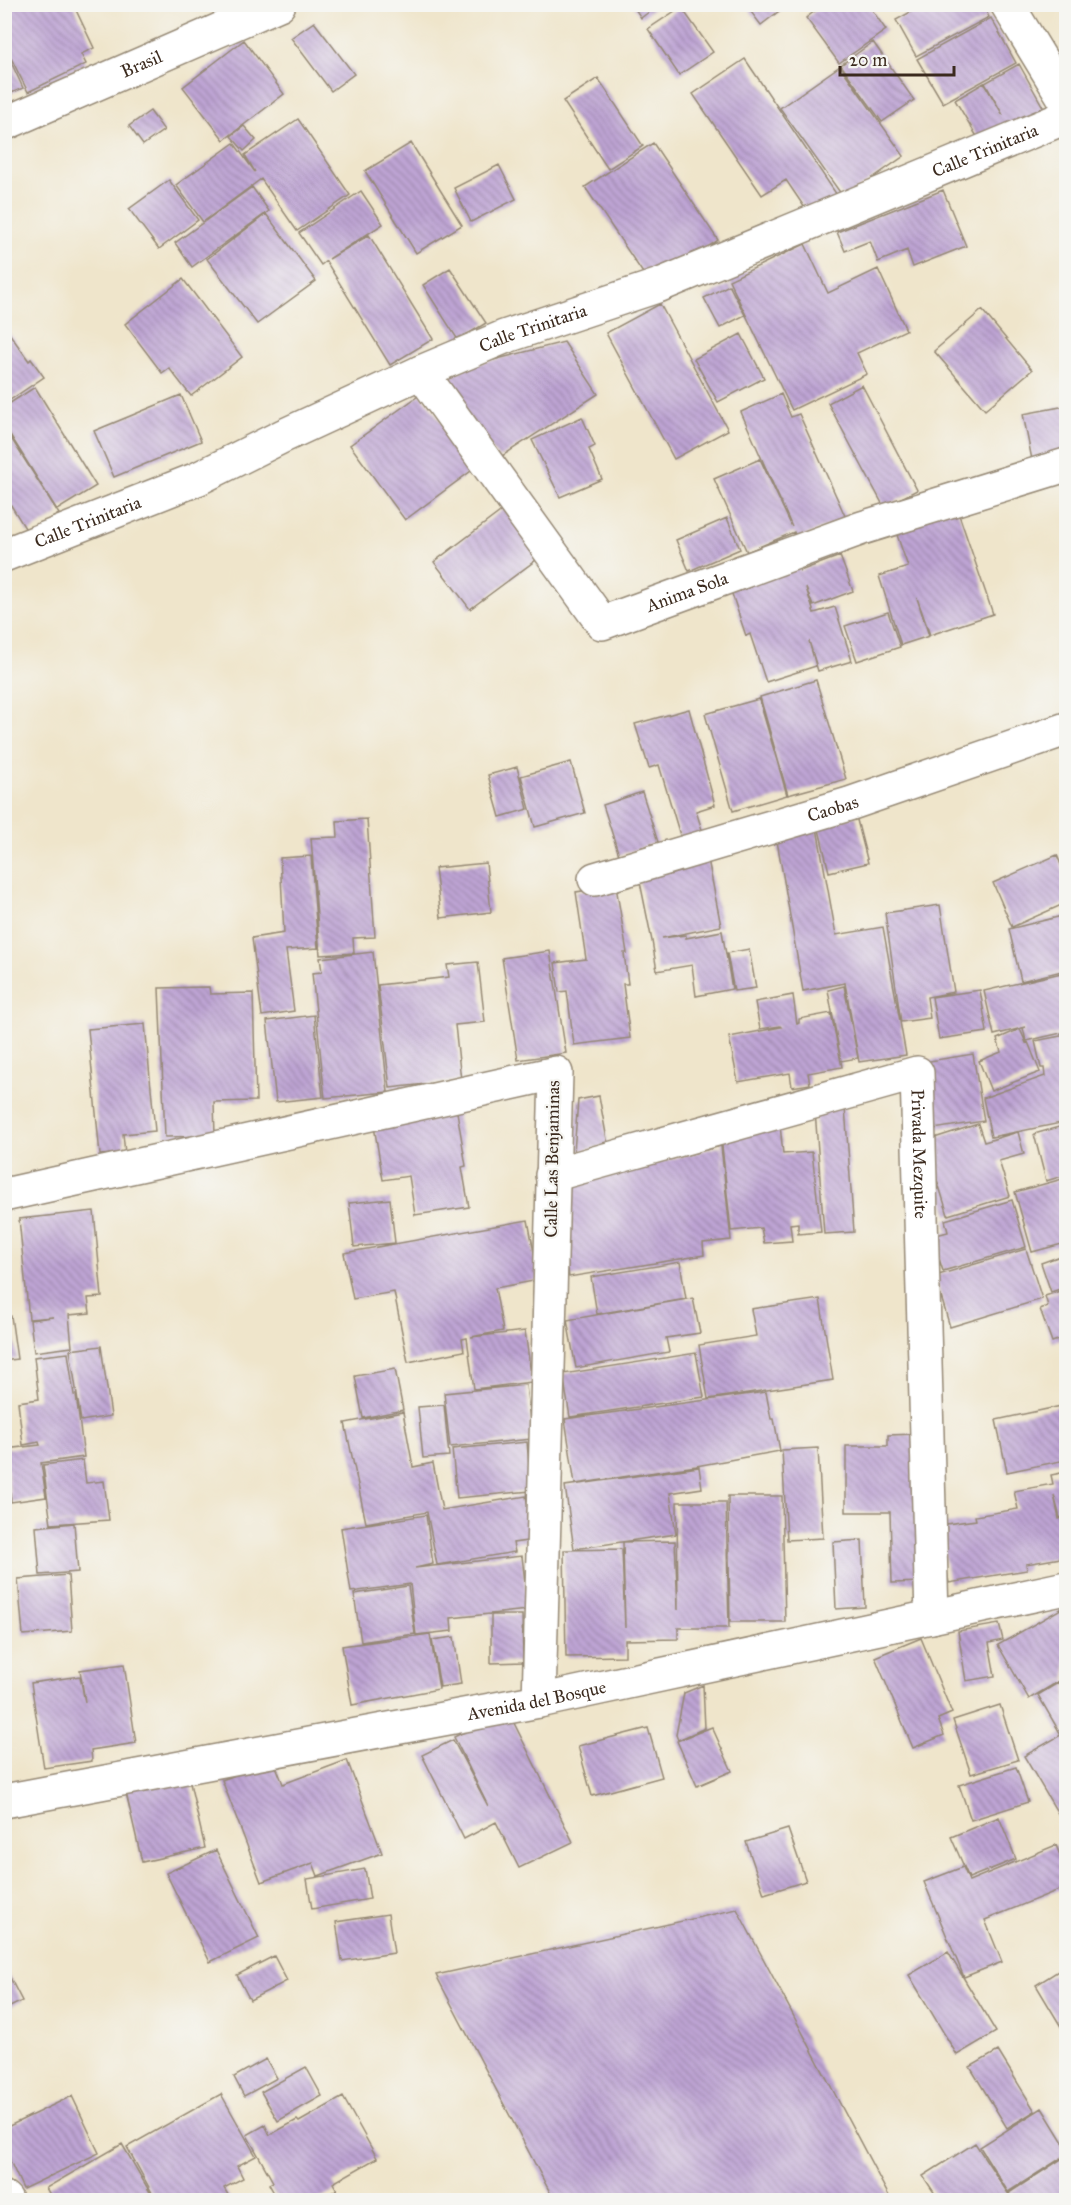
<svg xmlns="http://www.w3.org/2000/svg" width="1071" height="2205" viewBox="0 0 1071 2205" font-family="'IM FELL Great Primer',serif">
  <style>
    .building { fill: url(#building-back-hatch) }
    .lines { fill: none; stroke-linecap: round; stroke-linejoin: round }
    .minor-casing { stroke: #958874; stroke-width: 36 }
    .minor { stroke: #fff; stroke-width: 33 }
    .labels { text-anchor: middle; dominant-baseline: central; stroke-width: 4.5; stroke-linejoin: round; paint-order: stroke }
    .street-label { font-size: 18px; fill: #3b2a1e; stroke: #f6f6f2 }
  </style>
  <defs>
    <pattern id="building-back-hatch" width="6" height="6" patternUnits="userSpaceOnUse" patternTransform="scale(1.5)"><rect width="6" height="6" fill="#bea4d4"/><path d="M-1 5l2 2M0 0l6 6M5-1l2 2" fill="none" stroke="#9c86ab"/></pattern>
  </defs>
  <rect width="100%" height="100%" fill="#f6f6f2"/>
  <filter id="ink" filterUnits="userSpaceOnUse"><feTurbulence type="fractalNoise" baseFrequency=".0167" numOctaves="2"/><feDisplacementMap in="SourceGraphic" scale="12" xChannelSelector="R" yChannelSelector="G"/><feConvolveMatrix kernelMatrix="1 2 1 2 8 2 1 2 1" color-interpolation-filters="sRGB"/></filter>
  <filter id="wash" filterUnits="userSpaceOnUse"><feTurbulence type="fractalNoise" baseFrequency=".008" numOctaves="4" result="noise"/><feDisplacementMap in="SourceGraphic" scale="24" xChannelSelector="R" yChannelSelector="G"/><feGaussianBlur stdDeviation="1.35" result="paint"/><feColorMatrix in="noise" values="0 0 0 0 0 0 0 0 0 0 0 0 0 0 0 0 0 1.4 0 .05"/><feComposite in="paint" operator="in"/></filter>
  <g filter="url(#wash)">
    <rect width="100%" height="100%" fill="#efe5cb"/>
    <g id="blocks">
      <path class="building" d="M4,4H73L94,48L81,54L86,64L28,92L4,44Z
        M632,4H659L641,18Z
        M745,4H781L783,8L761,25Z
        M824,4H868L886,30L839,63L806,18Z
        M925,4H982L989,17L916,56L896,20Z
        M681,7L713,52L679,75L648,29Z
        M991,18L1016,63L943,103L917,59Z
        M314,22L354,74L331,91L291,38Z
        M244,40L284,94L224,140L183,87Z
        M873,42L914,100L882,122L841,65Z
        M4,47L23,88L4,96Z
        M745,59L841,201L813,220L786,180L762,195L693,94Z
        M1019,64L1048,116L1015,135L1008,123L979,140L955,100L984,83L1003,115L985,83Z
        M840,66L904,156L844,198L780,108Z
        M598,78L643,146L608,169L563,101Z
        M150,111L164,130L143,145L129,126Z
        M298,119L350,195L297,231L261,179L203,222L176,185L234,143L255,172L245,155Z
        M244,126L256,140L244,151L231,136Z
        M411,143L462,225L416,253L365,171Z
        M653,143L718,240L651,285L585,187Z
        M499,165L516,199L471,222L454,188Z
        M169,180L198,220L159,249L129,209Z
        M252,187L269,211L192,267L175,243Z
        M943,190L966,246L913,267L907,250L878,262L870,241L845,251L837,232Z
        M361,191L383,224L329,259L369,235L433,339L390,365L326,261L321,265L299,233Z
        M266,214L316,281L257,324L207,259Z
        M805,244L828,293L878,269L906,330L857,353L867,374L792,410L729,280Z
        M450,268L486,323L458,340L423,285Z
        M183,279L242,357L191,396L169,368L162,373L125,324Z
        M729,285L745,315L720,328L704,298Z
        M660,304L728,430L674,459L606,333Z
        M982,310L1032,370L985,410L934,351Z
        M4,326L29,361L31,359L44,377L4,404Z
        M741,334L764,378L718,402L694,359Z
        M564,342L598,394L499,458L441,383L466,367Z
        M862,385L917,490L884,507L828,403Z
        M35,387L96,486L57,510L4,425V407Z
        M421,394L475,468L405,520L350,445Z
        M781,394L791,417L799,414L846,518L797,539L794,532L747,552L714,479L760,459L792,527L741,412Z
        M181,395L201,441L114,477L94,431Z
        M1066,406V454L1032,460L1023,414Z
        M582,417L595,446L589,449L602,479L560,497L532,440Z
        M4,427L59,514L28,533L4,494Z
        M508,506L544,554L470,609L434,562Z
        M956,506L993,614L930,635L917,598L929,636L901,645L879,576L908,567L894,526Z
        M727,518L740,549L689,571L676,540Z
        M840,556L853,591L813,606L806,588L814,613L835,607L852,661L818,671L809,641L816,666L766,682L750,634L746,636L730,588L798,565L800,571Z
        M888,612L900,647L857,661L845,626Z
        M816,680L846,779L788,795L760,697Z
        M759,699L787,795L733,811L705,714Z
        M689,709L715,805L696,811L704,836L682,842L659,765L649,768L635,724Z
        M571,762L585,813L535,827L521,776Z
        M517,767L528,809L500,817L488,775Z
        M642,792L658,842L619,855L603,805Z
        M856,816L868,863L829,872L818,825Z
        M367,819L375,937L353,938L354,953L320,955L311,838L338,837L337,821Z
        M817,828L836,935L883,927L906,1055L859,1062L845,983L803,991L776,835Z
        M1057,855L1066,877V903L1012,927L993,883Z
        M311,856L318,948L286,950L294,1011L262,1016L252,938L284,933L280,858Z
        M708,859L721,926L662,938L686,935V938L722,931L732,989L696,996L692,965L657,971L652,941L639,877Z
        M486,863L491,912L441,918L435,868Z
        M616,886L627,953H624L628,984H623L630,1038L574,1045L567,991L559,992L555,963L586,959L576,892Z
        M940,905L954,992L927,997L930,1018L901,1022L885,913Z
        M1066,915V970L1021,981L1009,929Z
        M749,949L756,988L734,991L727,953Z
        M550,951L566,1053L518,1060L502,958Z
        M373,952L388,1092L325,1098L312,973L322,972L320,958Z
        M478,962L485,1022L455,1025L461,1080L390,1088L378,985L449,977L447,965Z
        M1066,972V1032L1026,1041L1023,1028L1026,1027L994,1035L984,991Z
        M844,986L858,1058L841,1061L828,990Z
        M209,987L210,994L253,993L256,1101L214,1102L215,1136L165,1137L159,988Z
        M980,990L987,1032L939,1039L932,997Z
        M793,995L797,1024L799,1023V1019L831,1013L842,1067L808,1073L810,1084L792,1087L790,1073L738,1082L729,1037L781,1027L780,1026L760,1029L755,1002Z
        M314,1015L323,1097L276,1102L267,1021Z
        M145,1024L155,1131L123,1134L125,1153L100,1155L88,1029Z
        M1020,1029L1026,1043L1028,1042L1040,1072L991,1091L979,1061L1001,1052L997,1039Z
        M1066,1035V1122L991,1137L983,1098L1045,1076L1044,1068H1041L1035,1041Z
        M973,1054L984,1121L934,1129L923,1062Z
        M599,1096L608,1145L574,1152L578,1100Z
        M845,1107L854,1232L824,1234L815,1110Z
        M457,1112L466,1166L462,1167L469,1207L415,1215L409,1176L383,1180L374,1126Z
        M978,1124L984,1142L1018,1132L1024,1154L999,1161L1010,1196L948,1215L925,1141Z
        M780,1125L783,1154L812,1152L821,1232L798,1234V1223L790,1224L792,1241L764,1243L761,1228L731,1231L721,1136Z
        M1066,1125V1175L1046,1181L1034,1134Z
        M721,1146L731,1240L703,1243L704,1255L569,1277L558,1189Z
        M1066,1178V1243L1032,1252L1015,1192Z
        M390,1199L395,1243L354,1247L349,1203Z
        M1012,1200L1026,1247L943,1271L932,1236L948,1232L945,1220Z
        M94,1211L102,1297L88,1298L90,1313L69,1315L72,1347L34,1352L30,1320L53,1317L29,1319L19,1219Z
        M528,1220L539,1280L495,1288L503,1331L471,1337L525,1331L532,1382L474,1389L467,1338L462,1339L464,1351L408,1362L394,1292L353,1299L344,1253Z
        M4,1223L11,1267L4,1268Z
        M1026,1249L1042,1299L950,1327L935,1276Z
        M1066,1254V1287L1051,1292L1041,1263Z
        M680,1262L686,1299L597,1314L591,1277Z
        M1066,1289V1337L1052,1342L1040,1309L1048,1306L1045,1296Z
        M693,1298L700,1333L666,1338L669,1352L576,1368L567,1320Z
        M820,1299L833,1380L708,1399L699,1345L756,1336L751,1309Z
        M11,1316L17,1359L4,1361V1317Z
        M101,1346L111,1416L81,1421L70,1350Z
        M68,1353L74,1395H76L84,1457L41,1463L46,1497L11,1502L5,1449L40,1445L39,1442L23,1445L18,1402L39,1399L34,1357Z
        M696,1353L704,1397L570,1417L563,1374Z
        M395,1369L403,1410L363,1418L355,1376Z
        M526,1385L532,1439L450,1447L444,1393Z
        M766,1392L771,1419H774L780,1451L696,1466L575,1484L565,1419Z
        M444,1405L449,1456L423,1458L418,1407Z
        M1066,1405V1460L1007,1472L996,1420Z
        M403,1412L413,1467L433,1463L442,1510L526,1496L534,1540L513,1543L515,1552L437,1565L427,1512L366,1523L345,1423Z
        M918,1434L923,1582L892,1583L890,1512H846V1446H888V1435Z
        M527,1442L531,1491L457,1498L452,1449Z
        M818,1448L823,1538L787,1540L782,1450Z
        M83,1460L86,1483L104,1481L109,1520L51,1524L43,1465Z
        M699,1467L702,1488L670,1493L676,1534L574,1549L565,1486Z
        M1066,1472V1516L1060,1518L1054,1495L1059,1519L1066,1518V1557L1026,1564L1027,1570L949,1583L939,1525L976,1520L975,1516L1018,1509L1014,1491L1053,1484L1051,1475Z
        M728,1496H782L785,1622H730Z
        M677,1502H726L729,1628H678V1639L625,1640V1656L566,1657L564,1550L622,1549L625,1628L623,1542L675,1541L678,1610Z
        M426,1515L433,1564L415,1568L522,1556L528,1610L451,1618L452,1631L416,1635L410,1584L351,1592L341,1528Z
        M74,1523L78,1572L40,1575L36,1527Z
        M862,1540L865,1607L836,1609L833,1542Z
        M68,1575L72,1631L23,1635L18,1579Z
        M408,1586L415,1634L361,1642L354,1594Z
        M1066,1606V1677L1029,1699L998,1645Z
        M491,1615H522L523,1662L491,1663Z
        M999,1624L1003,1640L989,1643L995,1676L966,1681L958,1631Z
        M430,1634L439,1689L352,1705L342,1646Z
        M454,1637L461,1684L440,1687L432,1640Z
        M921,1638L952,1713L938,1719L944,1735L913,1748L875,1657Z
        M124,1664L136,1743L91,1750L92,1761L44,1768L31,1683L80,1676L85,1702L80,1670Z
        M1066,1678V1729L1060,1733L1038,1695Z
        M703,1685L705,1728L678,1740L676,1735L684,1693Z
        M1000,1705L1018,1760L971,1774L953,1720Z
        M508,1711L573,1842L519,1868L496,1822L464,1839L422,1755L453,1740L488,1806L454,1737Z
        M712,1727L732,1771L697,1786L677,1741Z
        M648,1728L662,1777L592,1796L578,1746Z
        M1066,1732V1813L1060,1817L1024,1756Z
        M347,1760L382,1853L318,1876L313,1863L261,1882L222,1780L274,1761L283,1784Z
        M1016,1767L1028,1802L971,1820L959,1785Z
        M187,1770L205,1848L142,1862L124,1784Z
        M999,1817L1016,1859L969,1878L951,1837Z
        M788,1829L806,1881L764,1894L746,1842Z
        M1056,1845L1066,1871V1887L985,1920L1002,1962L964,1977L924,1882L963,1867L969,1881Z
        M216,1850L259,1938L210,1962L166,1873Z
        M365,1869L370,1899L312,1909L307,1879Z
        M737,1909L891,2200H554L436,1975Z
        M388,1914L394,1953L342,1961L336,1922Z
        M948,1952L996,2032L957,2055L909,1975Z
        M274,1956L287,1981L250,2000L237,1975Z
        M4,1966L22,2001L4,2010Z
        M1066,1966V2035L1036,1985Z
        M998,2051L1035,2111L1007,2128L970,2067Z
        M266,2059L277,2078L244,2096L234,2077Z
        M306,2067L322,2096L278,2121L261,2092Z
        M221,2094L256,2156L237,2166L243,2178L224,2188L231,2200H156L127,2147Z
        M72,2096L99,2153L23,2189L5,2150V2128Z
        M343,2097L377,2158L333,2183L337,2190L318,2200H278L269,2184L273,2182L247,2135L265,2125L270,2135L297,2120L299,2122Z
        M1042,2108L1066,2147V2155L1008,2192L980,2147Z
        M975,2143L1007,2192L1013,2200H939L923,2176Z
        M122,2144L151,2194L140,2200H53L46,2188Z
        M1066,2156V2200H1014L1009,2193Z"/>
    </g>
  </g>
  <g filter="url(#ink)">
    <use href="#blocks" fill-opacity="0" stroke="#958874" stroke-width="1.5"/>
    <g class="lines">
      <defs>
        <g id="minor">
          <path d="M1007,4L1066,101"/>
          <path id="s1" d="M4,124L279,4"/>
          <path id="s2" d="M421,372L602,623L862,528L1066,465"/>
          <path id="s3" d="M4,555L197,479L283,436L421,372L504,337L660,285L1066,117"/>
          <path id="s4" d="M595,879L849,804L1066,729"/>
          <path id="s5" d="M552,1175L917,1073L932,1617"/>
          <path d="M4,1195L556,1073L539,1701"/>
          <path id="s6" d="M4,1801L539,1701L1066,1588"/>
          <path d="M4,2198L6,2200"/>
        </g>
      </defs>
      <use href="#minor" class="minor-casing"/>
      <use href="#minor" class="minor"/>
    </g>
  </g>
  <g class="labels">
    <g class="street-label">
      <text stroke="none"><textPath href="#s1" startOffset="150">Brasil</textPath></text>
      <text stroke="none"><textPath href="#s3" startOffset="1062">Calle Trinitaria</textPath></text>
      <text stroke="none"><textPath href="#s3" startOffset="576">Calle Trinitaria</textPath></text>
      <text stroke="none"><textPath href="#s3" startOffset="90">Calle Trinitaria</textPath></text>
      <text stroke="none"><textPath href="#s2" startOffset="400">Anima Sola</textPath></text>
      <text stroke="none"><textPath href="#s4" startOffset="248">Caobas</textPath></text>
      <text stroke="none"><textPath href="#s5" startOffset="460">Privada Mezquite</textPath></text>
      <text transform="translate(552 1159) rotate(-89)">Calle Las Benjaminas</text>
      <text stroke="none"><textPath href="#s6" startOffset="542">Avenida del Bosque</textPath></text>
    </g>
  </g>
  <rect width="1071" height="2205" fill="none" stroke="#f6f6f2" stroke-width="24"/>
  <path d="M840 66v9h114v-9" fill="none" stroke="#3b2a1e" stroke-width="3"/>
  <text x="849" y="66" font-size="18" fill="#3b2a1e" stroke="#f6f6f2" stroke-width="4.5" paint-order="stroke">20 m</text>
</svg>
